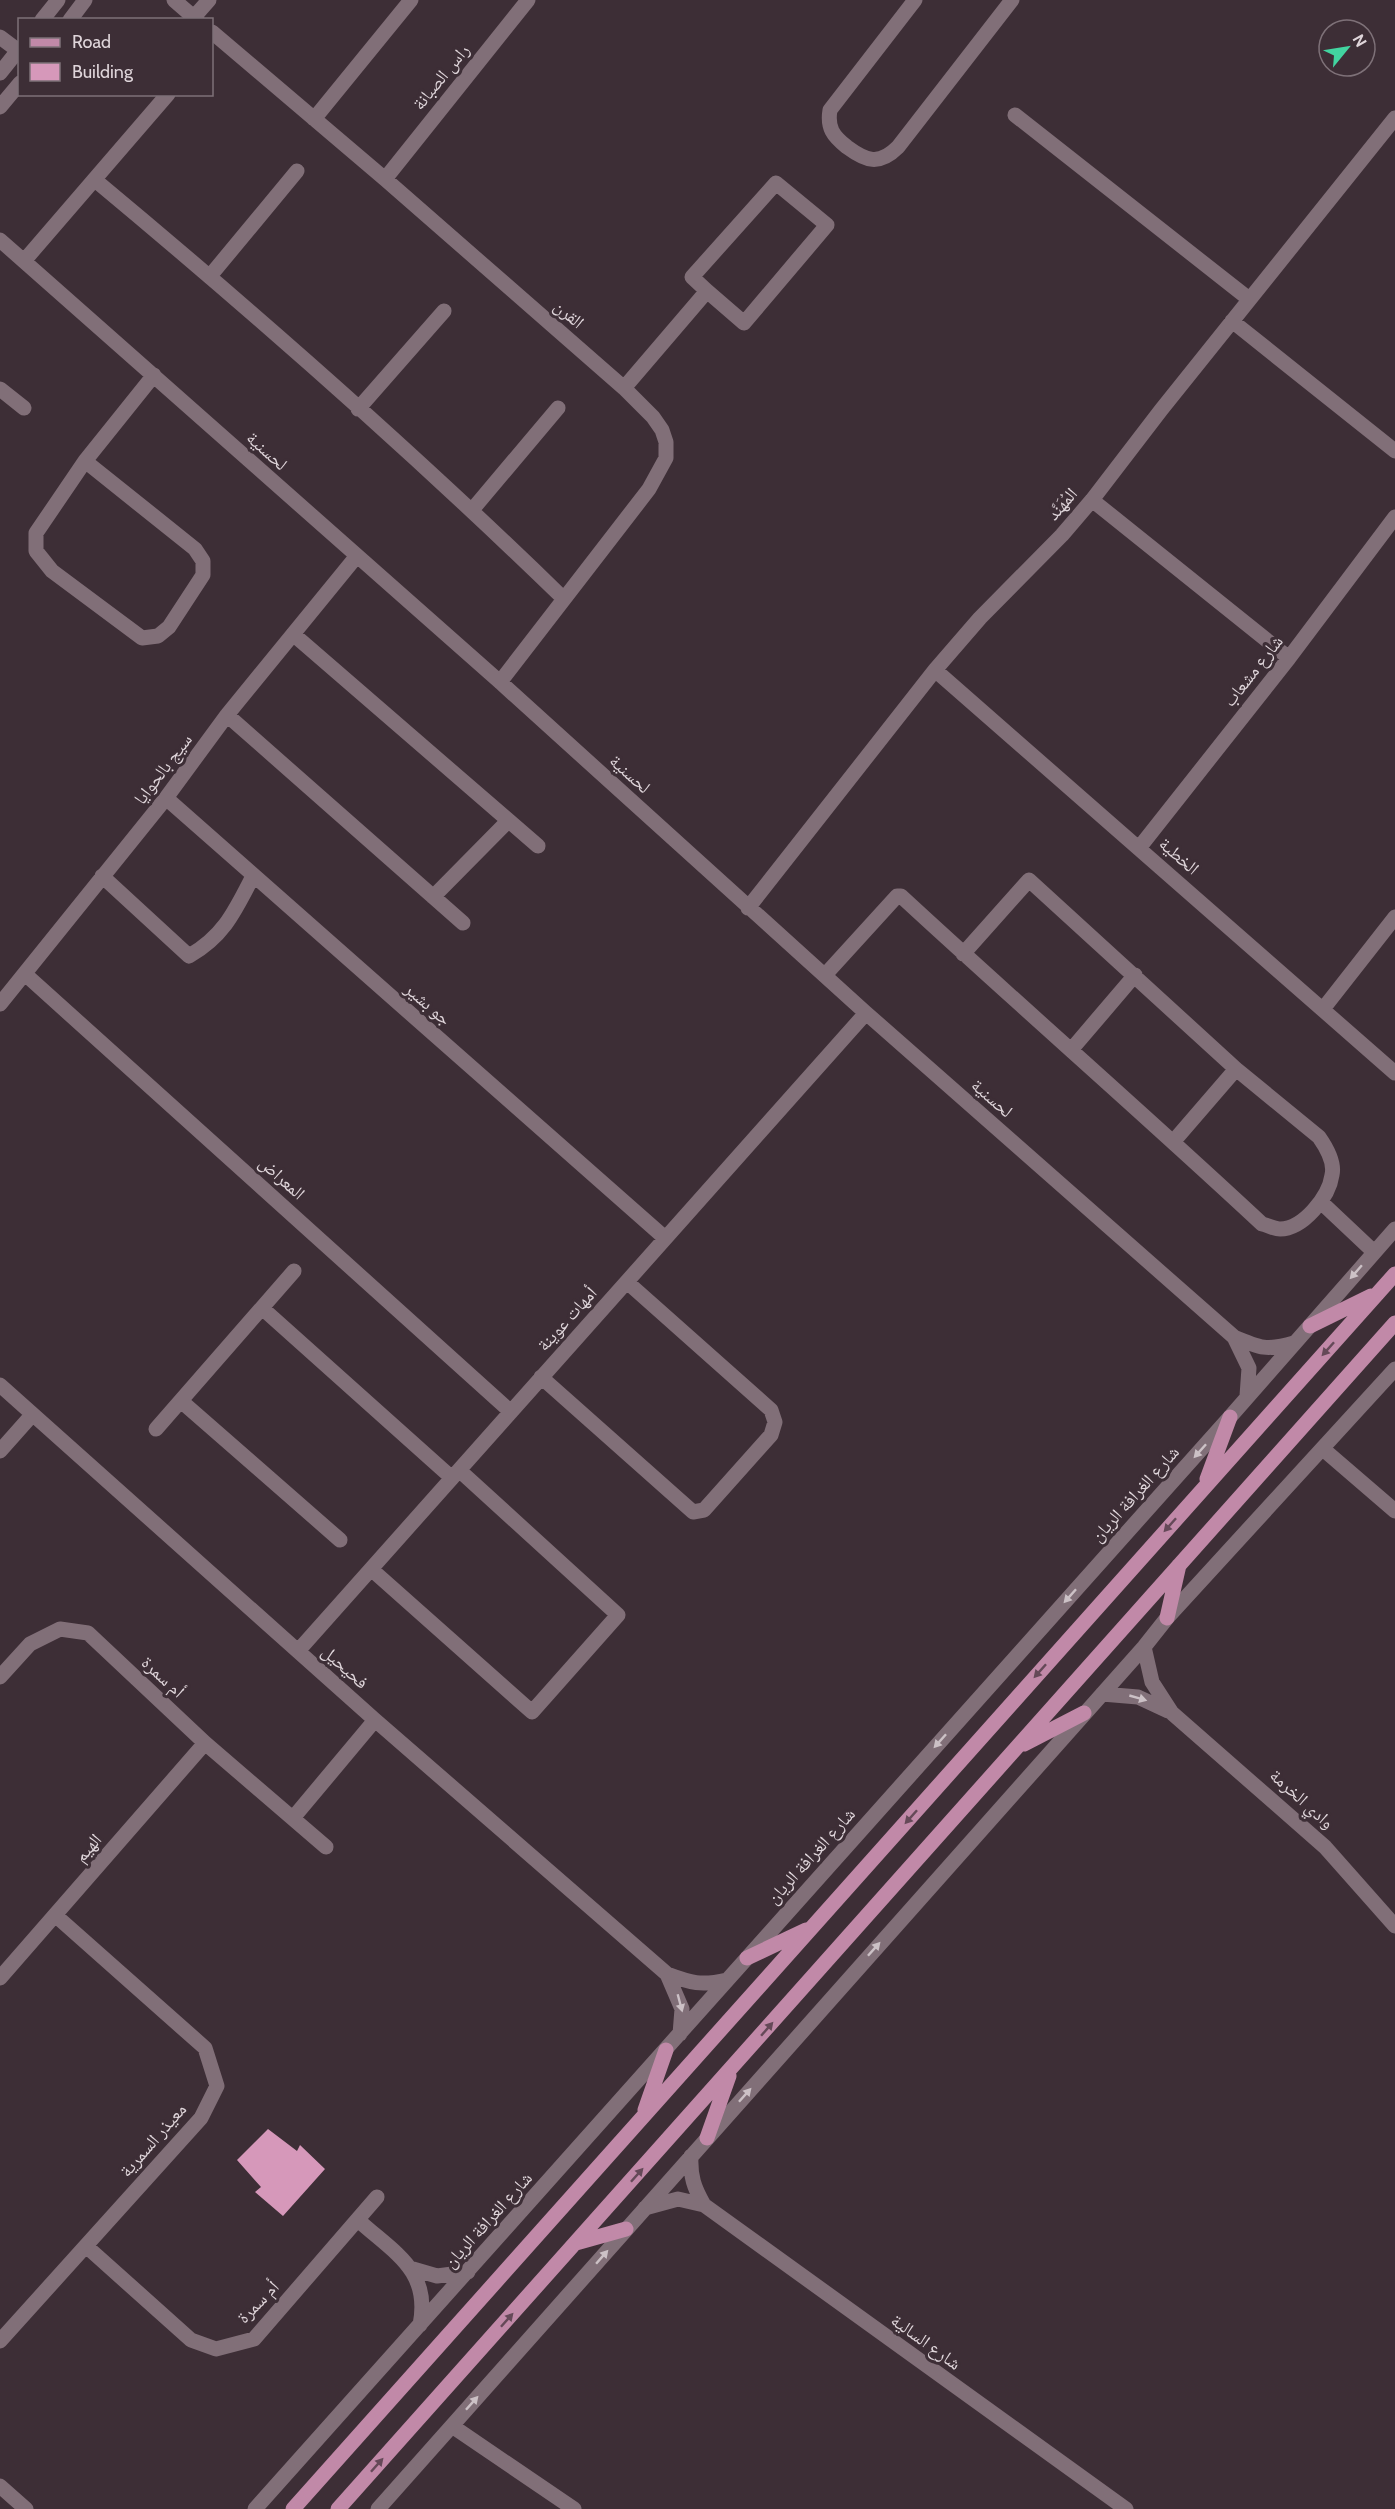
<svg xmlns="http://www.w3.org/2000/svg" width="1395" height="2509" viewBox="0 0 1395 2509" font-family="Cabin,'Noto Naskh Arabic',sans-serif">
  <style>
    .building { fill: #d698ba }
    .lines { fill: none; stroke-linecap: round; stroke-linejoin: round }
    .minor { stroke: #816f78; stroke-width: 15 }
    .major { stroke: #c189a8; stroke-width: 15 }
    .oneway { fill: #ccc1c6 }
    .oneway2 { fill: #654958 }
    .labels { text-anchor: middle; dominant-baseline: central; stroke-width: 6; stroke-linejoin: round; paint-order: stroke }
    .street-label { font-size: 18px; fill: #dfd5da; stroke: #3d2e36 }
  </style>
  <rect width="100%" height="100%" fill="#3d2e36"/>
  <path class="building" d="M268,2129L297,2151L300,2145L325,2169L283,2216L255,2192L261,2187L237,2160Z"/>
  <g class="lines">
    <path class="minor" d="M174,0L197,20
      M915,0L830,110C827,128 833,136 847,147C866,161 879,166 898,147L1012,0
      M194,17L209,0
      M42,20L58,0
      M70,20L85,0
      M212,32L385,179L624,388L653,417L662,430L666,442V458L649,489L500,682
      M0,37L20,52
      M0,73L20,48
      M0,107L20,83
      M1015,115L1249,299
      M314,119L411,0
      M385,179L528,0
      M95,180C256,314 414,453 564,599
      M0,240L500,682L866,1013L1234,1337C1260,1348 1267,1351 1294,1343
      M24,261L168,94
      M210,276L297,171
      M1232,321L1395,451
      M624,388L707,291L744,323L827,225L776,183L692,277L707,291
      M0,389L24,408
      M358,409L444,311
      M85,461L195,549L203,561V575L169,627L158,636L142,638L52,571L36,551V533L85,461L154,375
      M1092,500L1289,658
      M472,510L558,408
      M293,634L538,846
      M935,670L1395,1073
      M227,715L463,923
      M166,798L665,1238
      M1139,848L1289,658L1395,517
      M102,876L189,956C224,936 235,911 253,876
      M433,897L508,821
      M748,908L935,670L980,618L1062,535L1092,500L1161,410L1395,118
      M25,974L511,1412
      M825,975L897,896H901C1020,1006 1143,1113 1262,1224C1267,1225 1274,1229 1280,1229C1303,1229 1329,1197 1332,1175C1335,1162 1326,1147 1319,1137L1236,1069L1029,880L963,954
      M0,1004L166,798L227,715L356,557
      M1323,1009L1395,917
      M1071,1050L1135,975
      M1173,1142L1236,1069
      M1322,1203L1374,1252
      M262,1308L452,1478
      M1234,1337L1249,1368L1247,1396
      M541,1377L693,1512L704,1510L771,1435L775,1422L771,1410L627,1282
      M0,1385L375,1720L667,1974C691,1983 701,1986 727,1980
      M181,1401L340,1540
      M156,1429L294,1271
      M1323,1449L1395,1511
      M0,1451L32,1415
      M371,1569L532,1712L618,1615L459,1470
      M1144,1647L1152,1682L1172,1713L1325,1847L1395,1926
      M298,1651L866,1013
      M0,1677L30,1644L60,1629L88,1633L205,1743L326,1847
      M1102,1694L1138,1697L1168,1711
      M293,1818L375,1720
      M667,1974L682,2009L680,2034
      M0,1978L205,1743
      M691,2156C690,2176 694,2188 704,2205
      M645,2208L678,2199L704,2205L1126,2509
      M358,2220C394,2253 431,2270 420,2325
      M86,2246L191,2340L216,2349L254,2339L377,2197
      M413,2269L437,2276L468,2272
      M0,2341L201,2118L217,2086L205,2048L55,1915
      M452,2426L574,2509
      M0,2486L26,2509
      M255,2509L1230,1417L1395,1229
      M378,2509L1144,1647L1167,1618L1395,1369"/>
    <path class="major" d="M1310,1326L1371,1296
      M1207,1479L1230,1417
      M1167,1618L1179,1565
      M1024,1744L1084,1713
      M747,1958L806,1930
      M645,2110L666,2050
      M707,2138L729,2076
      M576,2243L626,2229
      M293,2509L1395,1274
      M338,2509L1395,1323"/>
  </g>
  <defs><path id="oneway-solid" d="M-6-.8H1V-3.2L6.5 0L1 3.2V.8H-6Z" transform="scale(1.5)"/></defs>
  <g class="oneway">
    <use href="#oneway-solid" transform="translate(1356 1272) rotate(131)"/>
    <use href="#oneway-solid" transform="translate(1200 1451) rotate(132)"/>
    <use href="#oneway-solid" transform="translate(1070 1596) rotate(132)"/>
    <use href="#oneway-solid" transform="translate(1138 1698) rotate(16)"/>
    <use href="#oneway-solid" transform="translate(940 1741) rotate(132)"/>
    <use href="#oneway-solid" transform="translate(874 1949) rotate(-48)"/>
    <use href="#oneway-solid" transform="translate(680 2003) rotate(75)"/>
    <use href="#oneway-solid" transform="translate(745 2095) rotate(-48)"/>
    <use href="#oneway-solid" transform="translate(602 2257) rotate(-49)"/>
    <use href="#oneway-solid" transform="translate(472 2403) rotate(-48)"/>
  </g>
  <g class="oneway2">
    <use href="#oneway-solid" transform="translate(1328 1349) rotate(132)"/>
    <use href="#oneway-solid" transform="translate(1170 1525) rotate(132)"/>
    <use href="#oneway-solid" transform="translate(1040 1671) rotate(132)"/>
    <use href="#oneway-solid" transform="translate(911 1817) rotate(132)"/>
    <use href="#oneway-solid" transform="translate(767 2029) rotate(-49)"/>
    <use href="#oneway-solid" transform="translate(637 2175) rotate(-48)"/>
    <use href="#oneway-solid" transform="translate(507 2320) rotate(-48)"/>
    <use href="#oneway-solid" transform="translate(377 2465) rotate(-48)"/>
  </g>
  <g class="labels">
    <g class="street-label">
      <text transform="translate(441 77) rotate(-51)">راس الصبانة</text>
      <text transform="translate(569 314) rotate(41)">القرن</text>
      <text transform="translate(267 451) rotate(42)">لحسنية</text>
      <text transform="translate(1062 504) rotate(-49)">المُهَنَّد</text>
      <text transform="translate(1253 671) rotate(-52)">شارع مشعاب</text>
      <text transform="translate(163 769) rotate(-53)">سيج بالحوايا</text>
      <text transform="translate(630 774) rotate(42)">لحسنية</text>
      <text transform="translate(1179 856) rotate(41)">الخطية</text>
      <text transform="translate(428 1004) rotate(41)">جو بشير</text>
      <text transform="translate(992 1098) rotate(41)">لحسنية</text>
      <text transform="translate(282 1178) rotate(42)">المعراض</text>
      <text transform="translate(567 1319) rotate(-48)">أمهات عوينة</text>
      <text transform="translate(1135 1494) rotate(-48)">شارع الغرافة الريان</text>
      <text transform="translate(345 1667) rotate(42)">فحيحيل</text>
      <text transform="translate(163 1677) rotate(43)">أم سمرة</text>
      <text transform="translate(1302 1799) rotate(42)">وادي الخرمة</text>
      <text transform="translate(88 1848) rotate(-49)">الهيم</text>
      <text transform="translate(811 1856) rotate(-48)">شارع الغرافة الريان</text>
      <text transform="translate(153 2140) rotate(-49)">معيذر السمرية</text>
      <text transform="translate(488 2220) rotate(-48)">شارع الغرافة الريان</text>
      <text transform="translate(258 2302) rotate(-46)">أم سمرة</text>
      <text transform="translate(926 2342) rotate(36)">شارع السالية</text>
    </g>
  </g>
  <rect x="18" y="18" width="195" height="78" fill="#3d2e36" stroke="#7e7178" stroke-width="1.5"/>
  <rect x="30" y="38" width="30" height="9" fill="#c189a8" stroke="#7e7178" stroke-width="1.5"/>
  <text x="72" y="48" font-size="18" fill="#dfd5da">Road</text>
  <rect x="30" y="63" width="30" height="18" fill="#d698ba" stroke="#7e7178" stroke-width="1.5"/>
  <text x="72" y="78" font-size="18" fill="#dfd5da">Building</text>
  <g transform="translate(1347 48) rotate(60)"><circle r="28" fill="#3d2e36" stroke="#7e7178" stroke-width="1.5"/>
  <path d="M0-4.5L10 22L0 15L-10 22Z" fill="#42d4a0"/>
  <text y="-9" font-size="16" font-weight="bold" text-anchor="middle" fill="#dfd5da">N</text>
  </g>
</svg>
